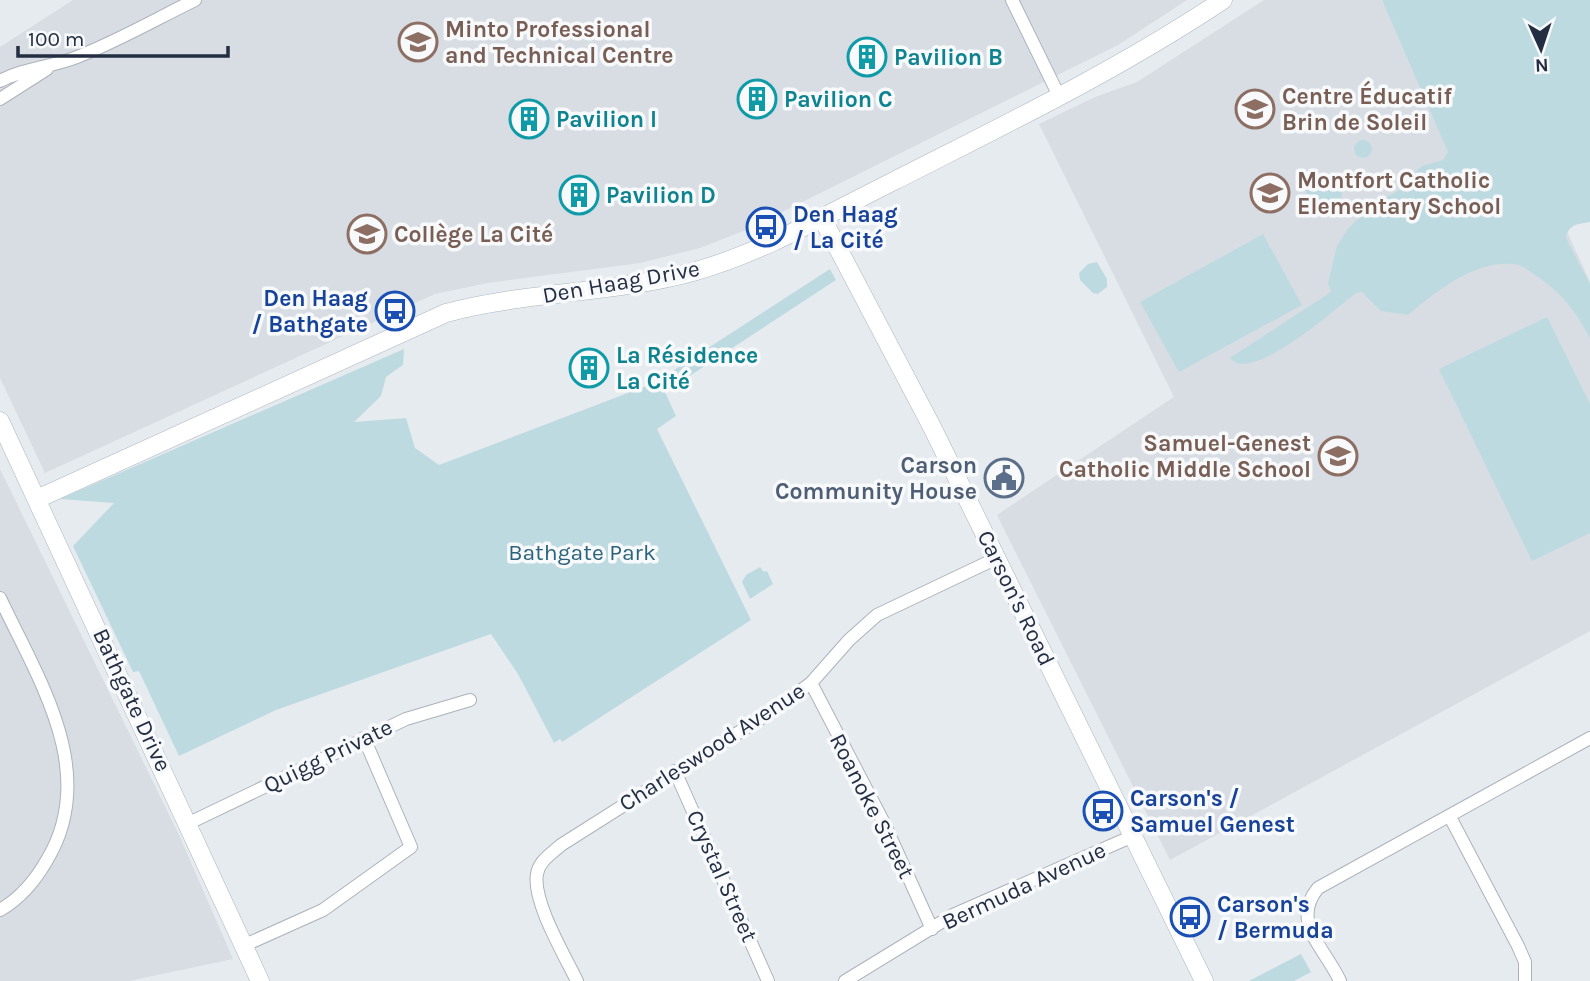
<svg xmlns="http://www.w3.org/2000/svg" width="1590" height="981" viewBox="0 0 1590 981" font-family="Karla,sans-serif">
  <style>
    .built { fill: #d7dde3 }
    .green { fill: #bedae1 }
    .lines { fill: none; stroke-linecap: round; stroke-linejoin: round }
    .street-casing { stroke: #acb2bb; stroke-width: 14 }
    .secondary-casing { stroke: #aab4c1; stroke-width: 19 }
    .street { stroke: #fff; stroke-width: 12 }
    .secondary { stroke: #fff; stroke-width: 18 }
    .labels { text-anchor: middle; dominant-baseline: central; stroke-width: 7; stroke-linejoin: round; paint-order: stroke }
    .education-label { font-size: 23px; font-weight: bold; fill: #785e54; stroke: #f7f9fb; text-anchor: start }
    .culture-label { font-size: 23px; font-weight: bold; fill: #0d838f; stroke: #f7f9fb; text-anchor: start }
    .transit-label { font-size: 23px; font-weight: bold; fill: #164399; stroke: #f7f9fb; text-anchor: start }
    .street-label { font-size: 23px; fill: #232e43; stroke: #f7f9fb }
    .service-label { font-size: 23px; font-weight: bold; fill: #4e5e75; stroke: #f7f9fb; text-anchor: end }
    .park-label { font-size: 23px; fill: #2b637c; stroke: #f7f9fb }
  </style>
  <rect width="100%" height="100%" fill="#e6ebef"/>
  <path class="built" d="M73,0H1187L1118,45L746,230L700,248L640,263L488,283L435,294L45,473L0,378V47Z
    M1264,0H1382L1470,199L1565,227L1590,282V631L1170,860L997,515L1174,397L1039,124L1095,97L1137,82Z
    M0,469L179,835L233,959L129,981H0Z"/>
  <path class="green" d="M1382,0H1590V222C1579,224 1568,224 1566,238L1590,284V338C1576,312 1563,294 1538,277C1533,274 1525,267 1519,265C1478,257 1437,291 1408,315L1381,311L1362,292L1356,293C1335,309 1251,385 1230,358L1331,292L1328,283L1337,246L1347,230L1374,203L1406,187L1409,178L1422,166L1443,160L1448,152Z
    M1418,113L1426,121V128L1415,135L1404,119Z
    M1354 149a9 9 0 1 1 18 0a9 9 0 1 1-18 0Z
    M1306 191a18 18 0 1 1 36 0a18 18 0 1 1-36 0Z
    M1263,234L1302,305L1179,372L1140,302Z
    M1097,262L1107,279V287L1098,294L1093,293L1080,280L1079,273L1088,264Z
    M830,269L836,280L665,392L676,416L657,429L751,620L562,742L560,739L554,743L518,674L491,634L276,710L179,756L139,671L133,672L73,546L114,503L60,499L404,349L403,365L386,377L381,396L354,422L406,418L415,448L439,465L654,383Z
    M1547,317L1590,404V533L1532,561L1439,369Z
    M760,567L764,572L767,571L773,584L750,599L742,582L746,575Z
    M1301,954L1311,972L1294,981H1249Z"/>
  <g class="lines">
    <defs>
      <path id="street" d="M1012,0L1060,98
        M0,81C24,68 52,67 77,57C118,41 156,19 195,0
        M0,99L47,69
        M0,598C38,679 100,772 47,860C35,881 21,898 0,910
        M811,683L884,823L932,929
        M675,771L768,981
        M1450,817L1518,946L1525,962V981
        M189,823L406,719L470,700
        M245,945L323,910L411,847L364,738
        M577,981C565,956 532,901 537,874C539,861 551,854 561,845L774,710L811,683L849,640L877,615L997,558
        M845,981L953,915L1133,836
        M1340,981C1325,948 1290,922 1318,888L1590,738"/>
      <path id="secondary" d="M822,218L932,427L1204,981
        M0,421L260,981
        M37,499L446,313C528,291 614,294 696,271C766,251 829,213 894,181C1006,124 1118,70 1223,0"/>
    </defs>
    <use href="#street" class="street-casing"/>
    <use href="#secondary" class="secondary-casing"/>
    <use href="#street" class="street"/>
    <use href="#secondary" class="secondary"/>
  </g>
  <defs>
    <symbol id="school-ring" viewBox="-11 -11 22 22"><circle r="9.5" fill="#f7f9fb" stroke="#8d6e63" stroke-width="1.5"/><path d="M0-5L7-2L0 1L-7-2ZM-4 1L0 2.5L4 1V4Q0 6-4 4Z" fill="#8d6e63"/></symbol>
    <symbol id="building-ring" viewBox="-11 -11 22 22"><circle r="9.5" fill="#f7f9fb" stroke="#0f9aa8" stroke-width="1.5"/><path d="M-4-6H4V6H1V3H-1V6H-4ZM-2.5-4.3h1.7v1.8h-1.7ZM.8-4.3h1.7v1.8H.8ZM-2.5-1h1.7V.8h-1.7ZM.8-1h1.7V.8H.8Z" fill="#0f9aa8"/></symbol>
    <symbol id="bus-ring" viewBox="-11 -11 22 22"><circle r="9.5" fill="#f7f9fb" stroke="#1a4fb4" stroke-width="1.5"/><path d="M-5-6H5V4H4V6H2V4H-2V6H-4V4H-5ZM-3.5-4V0h7V-4ZM-3.5 1.2v1.5H-2V1.2ZM2 1.2v1.5H3.5V1.2Z" fill="#1a4fb4"/></symbol>
    <symbol id="university-ring" viewBox="-11 -11 22 22"><circle r="9.5" fill="#f7f9fb" stroke="#8d6e63" stroke-width="1.5"/><path d="M0-5L7-2L0 1L-7-2ZM-4 1L0 2.5L4 1V4Q0 6-4 4Z" fill="#8d6e63"/></symbol>
    <symbol id="civic-ring" viewBox="-11 -11 22 22"><circle r="9.5" fill="#f7f9fb" stroke="#5c6f8a" stroke-width="1.5"/><path d="M-.6-6.5H3V-4.5H.6V-3L4-1V1h2V6H-6V1h2V-1L-.6-3ZM-1.2 2.5V6h2.4V2.5Z" fill="#5c6f8a"/></symbol>
  </defs>
  <g fill-rule="evenodd">
    <use href="#school-ring" x="396" y="20" width="44" height="44"/>
    <use href="#building-ring" x="845" y="35" width="44" height="44"/>
    <use href="#building-ring" x="735" y="77" width="44" height="44"/>
    <use href="#school-ring" x="1233" y="87" width="44" height="44"/>
    <use href="#building-ring" x="507" y="97" width="44" height="44"/>
    <use href="#school-ring" x="1248" y="171" width="44" height="44"/>
    <use href="#building-ring" x="557" y="173" width="44" height="44"/>
    <use href="#bus-ring" x="744" y="205" width="44" height="44"/>
    <use href="#university-ring" x="345" y="212" width="44" height="44"/>
    <use href="#bus-ring" x="373" y="289" width="44" height="44"/>
    <use href="#building-ring" x="567" y="346" width="44" height="44"/>
    <use href="#school-ring" x="1316" y="434" width="44" height="44"/>
    <use href="#civic-ring" x="982" y="456" width="44" height="44"/>
    <use href="#bus-ring" x="1081" y="789" width="44" height="44"/>
    <use href="#bus-ring" x="1168" y="895" width="44" height="44"/>
  </g>
  <g class="labels">
    <g class="education-label">
      <text x="445" y="29">Minto Professional<tspan x="445" dy="26">and Technical Centre</tspan></text>
      <text x="1282" y="96">Centre Éducatif<tspan x="1282" dy="26">Brin de Soleil</tspan></text>
      <text x="1297" y="180">Montfort Catholic<tspan x="1297" dy="26">Elementary School</tspan></text>
      <text x="394" y="234">Collège La Cité</text>
      <text x="1311" y="443" text-anchor="end">Samuel-Genest<tspan x="1311" dy="26">Catholic Middle School</tspan></text>
    </g>
    <g class="culture-label">
      <text x="894" y="57">Pavilion B</text>
      <text x="784" y="99">Pavilion C</text>
      <text x="556" y="119">Pavilion I</text>
      <text x="606" y="195">Pavilion D</text>
      <text x="616" y="355">La Résidence<tspan x="616" dy="26">La Cité</tspan></text>
    </g>
    <g class="transit-label">
      <text x="793" y="214">Den Haag<tspan x="793" dy="26">/ La Cité</tspan></text>
      <text x="368" y="298" text-anchor="end">Den Haag<tspan x="368" dy="26">/ Bathgate</tspan></text>
      <text x="1130" y="798">Carson's /<tspan x="1130" dy="26">Samuel Genest</tspan></text>
      <text x="1217" y="904">Carson's<tspan x="1217" dy="26">/ Bermuda</tspan></text>
    </g>
    <g class="street-label">
      <text transform="translate(621 282) rotate(-10)">Den Haag Drive</text>
      <text transform="translate(1016 598) rotate(64)">Carson's Road</text>
      <text transform="translate(132 700) rotate(65)">Bathgate Drive</text>
      <text transform="translate(712 747) rotate(-33)">Charleswood Avenue</text>
      <text transform="translate(328 756) rotate(-26)">Quigg Private</text>
      <text transform="translate(872 806) rotate(63)">Roanoke Street</text>
      <text transform="translate(722 876) rotate(66)">Crystal Street</text>
      <text transform="translate(1024 886) rotate(-25)">Bermuda Avenue</text>
    </g>
    <g class="service-label">
      <text x="977" y="465">Carson<tspan x="977" dy="26">Community House</tspan></text>
    </g>
    <g class="park-label">
      <text x="582" y="552">Bathgate Park</text>
    </g>
  </g>
  <g transform="translate(1541 49) rotate(177)" stroke="#f7f9fb" stroke-width="5" paint-order="stroke">
  <path d="M0-5L12 26L0 18L-12 26Z" fill="#232e43"/>
  <text y="-10" font-size="19" font-weight="bold" text-anchor="middle" fill="#232e43">N</text>
  </g>
  <path d="M18 46v10h210v-10" fill="none" stroke="#232e43" stroke-width="3.5"/>
  <text x="28" y="46" font-size="21" fill="#232e43" stroke="#f7f9fb" stroke-width="5" paint-order="stroke">100 m</text>
</svg>
